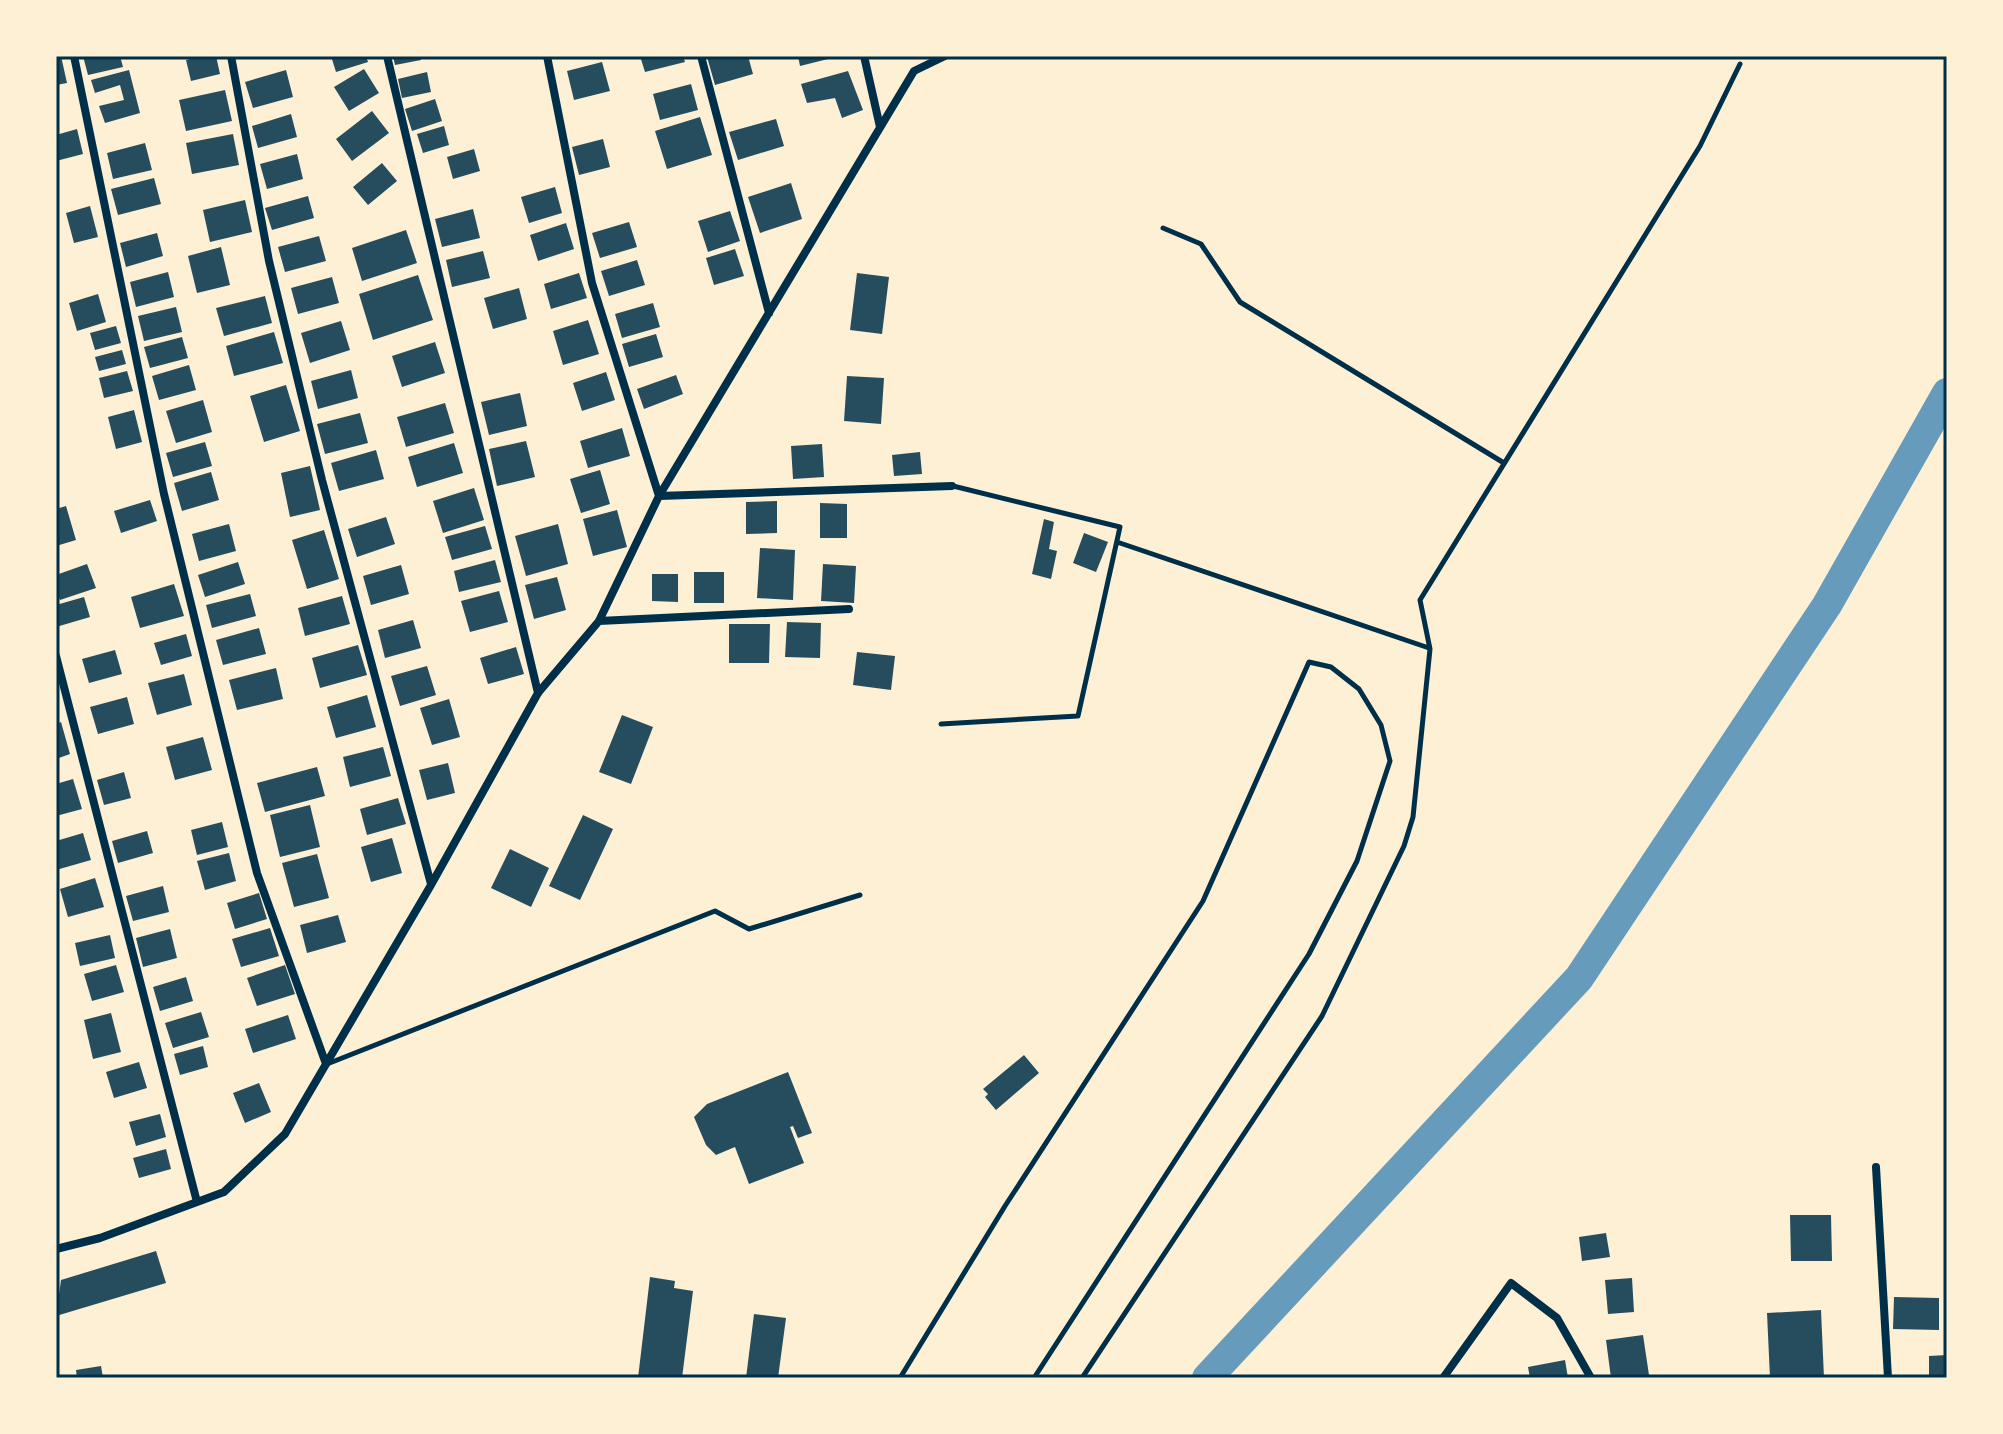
<svg xmlns="http://www.w3.org/2000/svg" width="2003" height="1434" viewBox="0 0 2003 1434" font-family="Helvetica,sans-serif">
  <style>
    .lines { fill: none; stroke-linecap: round; stroke-linejoin: round }
    .river { stroke: #669bbc; stroke-width: 30 }
    .building { fill: #264d5e }
    .service { stroke: #003049; stroke-width: 5 }
    .minor { stroke: #003049; stroke-width: 8 }
    .neatline { fill: none; stroke: #003049; stroke-width: 3 }
  </style>
  <rect width="100%" height="100%" fill="#fdf0d5"/>
  <g class="lines">
    <path class="river" d="M1207,1378L1579,978L1827,605L1947,393"/>
  </g>
  <path class="building" d="M61,56L67,83L56,85V58Z
    M83,56H120L123,67L88,75Z
    M204,56H216L220,74L191,81L186,60Z
    M331,56H366L368,62L336,72Z
    M393,56H421V60L395,65Z
    M640,56H683L685,62L645,72Z
    M748,56L753,74L715,85L707,57Z
    M798,56H835L836,57L800,66Z
    M602,62L610,91L574,100L567,71Z
    M364,69L379,93L349,111L334,87Z
    M129,70L140,113L105,123L99,106L124,100L120,85L95,93L91,80Z
    M286,70L293,97L253,108L245,82Z
    M848,71L863,110L842,118L835,98L807,103L801,84Z
    M427,72L431,92L402,98L398,79Z
    M691,84L698,110L660,120L653,94Z
    M225,90L232,121L186,131L179,100Z
    M435,99L442,121L412,131L405,109Z
    M372,111L389,133L352,161L336,139Z
    M291,114L297,137L258,148L252,126Z
    M700,117L712,155L667,169L655,131Z
    M776,119L784,146L738,160L729,132Z
    M444,126L449,145L423,153L417,134Z
    M77,129L83,154L56,161V135Z
    M233,134L239,165L192,174L186,143Z
    M603,139L610,167L579,175L572,147Z
    M145,143L152,170L113,179L107,153Z
    M474,149L480,171L453,179L447,157Z
    M297,154L303,179L267,189L260,164Z
    M382,163L397,181L368,205L353,187Z
    M154,178L161,204L118,215L111,189Z
    M791,183L802,219L760,233L748,197Z
    M555,187L562,213L529,223L521,197Z
    M308,196L314,218L272,230L265,208Z
    M245,200L252,232L210,242L203,210Z
    M90,206L98,237L74,243L66,213Z
    M473,209L480,238L442,247L435,219Z
    M730,211L740,241L708,252L698,221Z
    M629,222L637,247L600,258L592,233Z
    M566,223L574,249L538,261L530,235Z
    M406,230L417,263L362,281L352,248Z
    M157,233L163,256L126,267L120,243Z
    M319,236L326,261L285,272L278,247Z
    M221,247L230,285L197,293L188,256Z
    M735,249L744,276L714,285L706,258Z
    M483,251L490,278L452,287L446,260Z
    M637,260L645,285L609,296L601,271Z
    M168,272L174,297L136,307L130,282Z
    M579,273L587,298L551,309L544,284Z
    M857,273L889,277L882,334L850,330Z
    M418,275L433,320L373,340L359,294Z
    M332,277L339,303L298,314L291,288Z
    M519,288L527,319L493,329L484,298Z
    M98,294L106,322L77,331L69,303Z
    M265,296L272,323L224,336L216,308Z
    M653,303L660,327L622,338L615,314Z
    M176,307L182,332L144,341L138,316Z
    M588,320L599,354L563,365L553,331Z
    M341,321L350,350L310,363L301,333Z
    M116,326L121,343L95,350L90,333Z
    M274,332L283,363L234,376L226,346Z
    M656,334L663,357L629,367L622,344Z
    M182,337L188,358L150,368L144,347Z
    M435,342L445,373L402,387L392,356Z
    M122,350L126,364L99,371L95,357Z
    M189,365L196,390L159,400L152,376Z
    M351,370L358,398L318,409L311,381Z
    M127,371L133,391L104,398L99,378Z
    M606,372L615,400L582,411L573,383Z
    M676,375L683,394L644,409L637,389Z
    M847,376L884,378L881,424L844,421Z
    M286,385L300,431L264,442L250,396Z
    M520,393L527,426L489,435L481,402Z
    M203,400L212,432L176,443L166,411Z
    M445,403L454,433L406,447L397,417Z
    M134,410L142,442L116,449L108,417Z
    M360,413L368,443L325,454L317,424Z
    M622,428L630,456L588,468L580,441Z
    M526,441L535,477L497,486L489,449Z
    M205,442L212,466L173,477L166,453Z
    M454,443L463,473L417,487L408,457Z
    M822,444L824,477L793,479L791,446Z
    M376,450L384,479L339,491L331,463Z
    M920,452L922,474L894,476L892,455Z
    M310,466L320,510L290,517L281,473Z
    M600,470L610,504L581,513L570,479Z
    M211,472L219,500L182,511L174,483Z
    M474,488L484,520L443,533L433,501Z
    M150,500L157,521L121,533L114,511Z
    M777,501V533L746,534V502Z
    M820,503L847,504V538H820Z
    M66,506L76,540L56,546V509Z
    M617,510L627,547L593,556L583,519Z
    M386,517L395,544L357,557L348,529Z
    M1044,519L1054,522L1049,549L1057,551L1051,579L1032,574Z
    M229,524L236,551L199,561L192,534Z
    M558,524L568,564L526,576L515,536Z
    M485,526L492,549L452,560L445,537Z
    M324,530L339,579L307,589L292,540Z
    M1084,533L1108,542L1096,572L1073,563Z
    M760,548L795,550L793,600L757,598Z
    M495,560L501,582L459,592L454,571Z
    M238,562L245,584L205,597L198,575Z
    M87,564L96,588L60,600L56,590V575Z
    M823,564L856,566L854,603L821,601Z
    M401,565L409,594L371,605L363,576Z
    M694,572H724V603H694Z
    M652,574H678V602L652,601Z
    M557,577L566,610L534,619L525,585Z
    M174,584L184,616L140,628L131,597Z
    M499,591L508,622L470,632L461,601Z
    M250,594L256,616L212,628L206,605Z
    M342,596L350,624L305,636L298,608Z
    M84,597L90,617L56,627V605Z
    M413,620L421,648L385,658L378,630Z
    M787,622L821,623L820,658L785,657Z
    M729,624H770L769,663H729Z
    M259,628L266,654L223,665L216,640Z
    M186,634L192,656L161,665L154,643Z
    M358,645L367,675L320,688L312,658Z
    M516,647L524,674L488,684L480,658Z
    M115,650L122,674L89,683L82,659Z
    M857,652L895,656L891,690L853,685Z
    M427,666L436,695L400,706L391,676Z
    M276,668L283,699L237,710L229,680Z
    M184,674L192,705L157,715L148,683Z
    M367,695L376,727L336,738L327,707Z
    M127,697L134,724L98,734L90,707Z
    M449,699L460,737L432,745L420,708Z
    M622,715L653,727L631,784L599,772Z
    M61,722L70,754L56,759V724Z
    M203,737L212,770L175,780L166,747Z
    M383,747L391,776L350,787L343,757Z
    M448,763L455,793L427,800L419,770Z
    M317,767L325,796L265,812L257,783Z
    M124,772L131,798L104,805L97,780Z
    M73,779L82,809L56,816V784Z
    M398,798L406,824L367,835L360,809Z
    M310,805L320,847L280,857L270,815Z
    M583,815L613,829L580,900L549,886Z
    M222,822L228,847L197,855L191,830Z
    M147,831L153,853L118,863L112,841Z
    M83,833L91,860L56,870V841Z
    M392,838L402,873L371,882L361,847Z
    M510,849L549,868L531,907L491,888Z
    M229,853L236,881L205,890L197,861Z
    M317,854L329,898L294,907L282,863Z
    M95,878L104,907L68,917L60,889Z
    M163,886L169,912L133,921L126,896Z
    M259,893L267,919L235,929L227,903Z
    M338,915L346,942L307,953L300,925Z
    M270,928L279,956L241,967L232,939Z
    M170,929L177,958L143,967L136,938Z
    M110,935L115,958L80,966L75,943Z
    M116,965L124,992L92,1001L84,974Z
    M285,965L295,994L257,1006L247,978Z
    M186,977L193,1001L160,1011L153,987Z
    M201,1012L209,1037L173,1048L165,1023Z
    M111,1013L121,1052L93,1059L84,1020Z
    M288,1015L296,1039L253,1053L245,1029Z
    M203,1046L208,1067L180,1075L174,1054Z
    M1024,1055L1039,1073L996,1110L985,1097L988,1094L983,1089Z
    M139,1062L147,1088L114,1098L106,1072Z
    M788,1072L812,1133L798,1138L793,1126L790,1127L804,1163L749,1184L735,1147L716,1155L706,1145L694,1117L707,1104Z
    M259,1083L271,1112L245,1123L233,1093Z
    M160,1114L166,1137L136,1146L129,1122Z
    M166,1149L171,1169L139,1178L133,1158Z
    M1790,1215H1831L1832,1261H1791Z
    M1606,1233L1610,1257L1582,1261L1579,1237Z
    M156,1251L166,1283L56,1316L61,1280Z
    M650,1277L675,1281L674,1288L693,1291L682,1378H638Z
    M1632,1278L1634,1312L1608,1314L1605,1280Z
    M1894,1297L1939,1298V1330L1893,1329Z
    M1821,1310L1824,1378H1770L1767,1313Z
    M754,1314L786,1318L778,1378H746Z
    M1643,1335L1649,1375L1611,1378L1606,1340Z
    M1947,1355V1378H1929V1356Z
    M1565,1360L1568,1378H1530L1528,1367Z
    M101,1366L103,1378H77L76,1370Z"/>
  <g class="lines">
    <path class="service" d="M1163,228L1201,244L1240,302L1504,463
      M1117,542L1429,648
      M941,724L1078,716L1120,527L953,486
      M327,1064L715,911L749,929L860,895
      M900,1378L1005,1206L1203,901L1309,662L1331,667L1359,689L1381,725L1390,761L1357,861L1309,954L1034,1378
      M1082,1378L1322,1016L1404,846L1413,817L1430,649L1420,600L1700,146L1740,64"/>
    <path class="minor" d="M74,56L164,494L257,873L326,1064
      M231,56L269,261L322,480L431,884
      M387,56L538,693
      M547,56L592,283L659,496L952,486
      M701,56L769,313
      M864,56L880,127
      M599,621L849,609
      M56,656L197,1202
      M1876,1167L1888,1378
      M56,1249L100,1238L224,1192L285,1134L431,885L538,693L599,621L659,496L914,71L945,56
      M1443,1378L1511,1283L1557,1318L1591,1378"/>
  </g>
  <rect width="2003" height="1434" fill="none" stroke="#fdf0d5" stroke-width="116"/>
  <rect x="58" y="58" width="1887" height="1318" class="neatline"/>
</svg>
